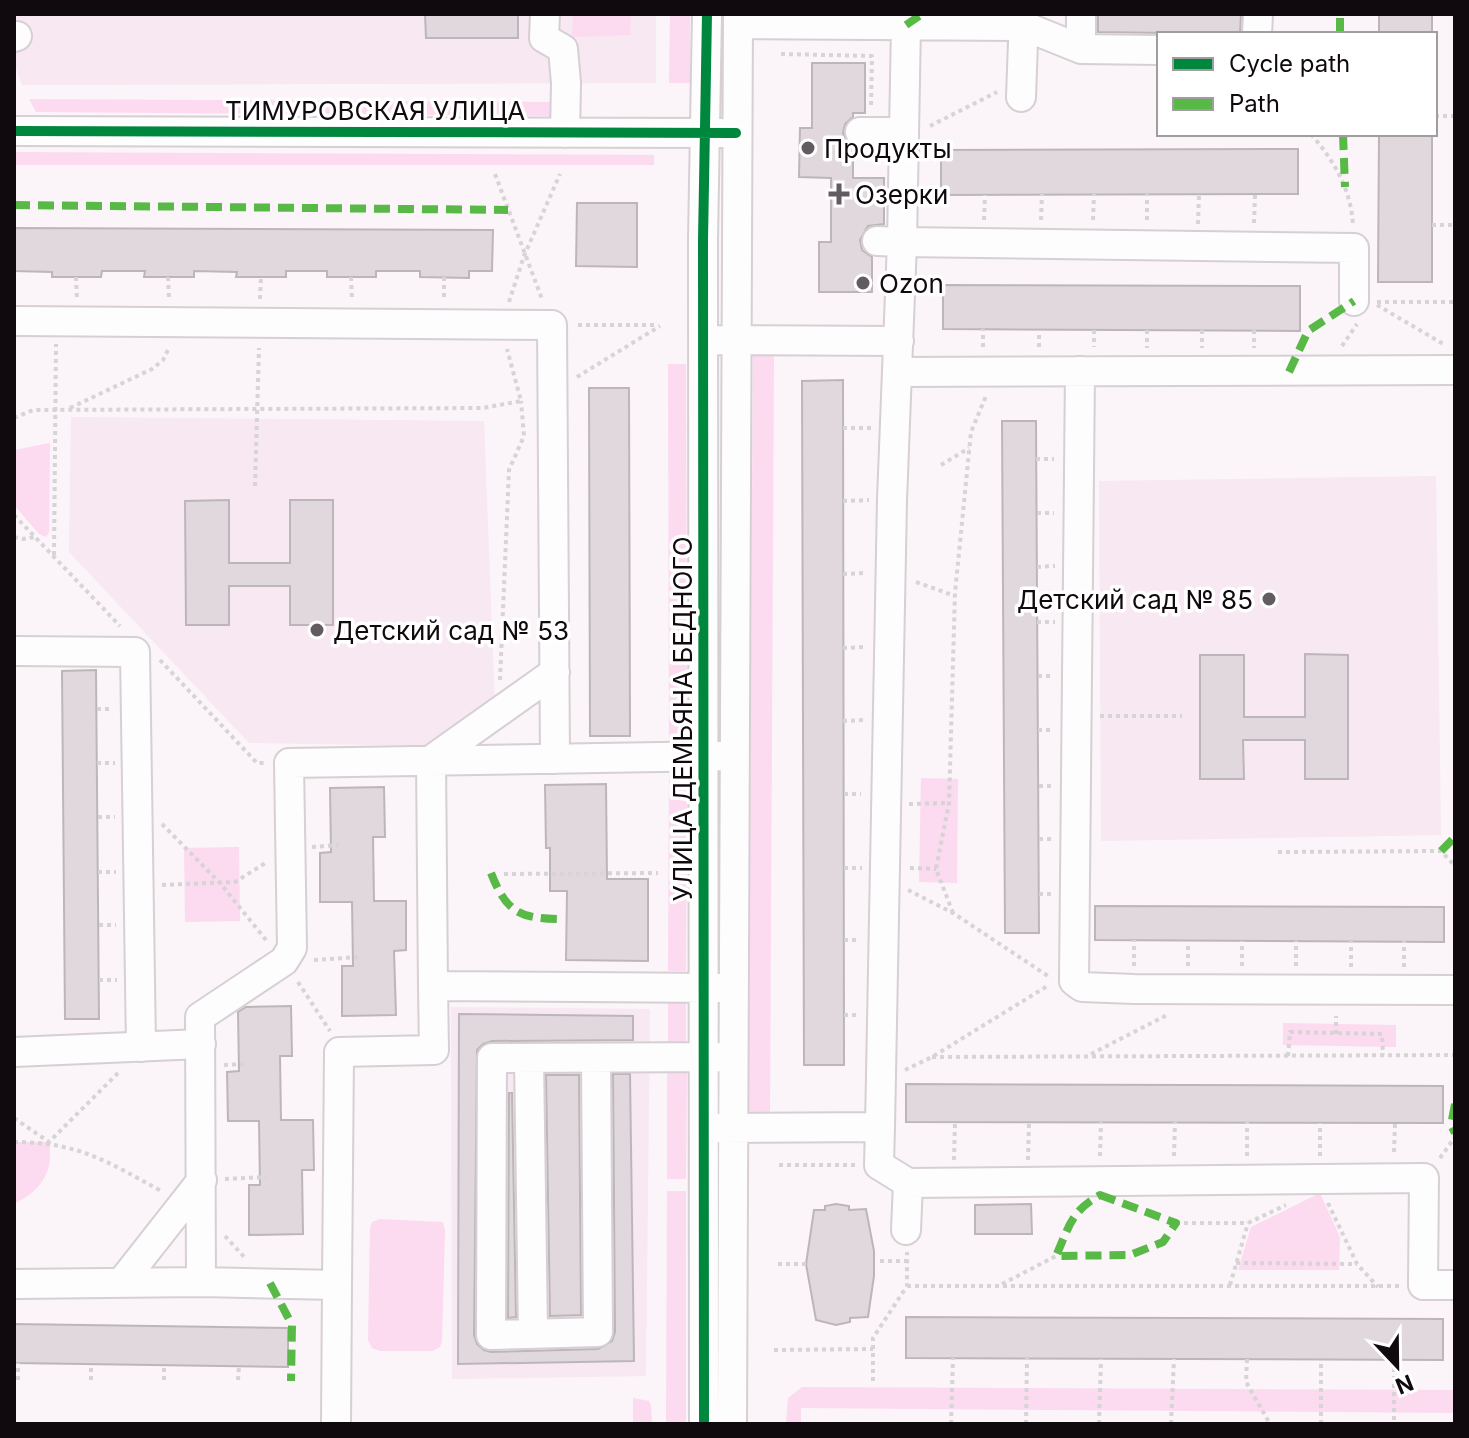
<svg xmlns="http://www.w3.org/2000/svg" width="1469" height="1438" viewBox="0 0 1469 1438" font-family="Inter,sans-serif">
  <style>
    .built { fill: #f7e8f1 }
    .green { fill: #fcdaf0 }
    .building { fill: #e0d8dc; stroke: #bcb6ba; stroke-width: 2 }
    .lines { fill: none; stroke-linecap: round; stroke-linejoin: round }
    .minor-casing { stroke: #d6cfd3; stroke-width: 32 }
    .path { stroke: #d6d4d5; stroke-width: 4; stroke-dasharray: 4 4; stroke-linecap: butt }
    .minor { stroke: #fefdfe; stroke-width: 28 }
    .quiet { stroke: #58b947; stroke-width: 8; stroke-dasharray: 16 8; stroke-linecap: butt }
    .cycleway-casing { stroke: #fff; stroke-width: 15 }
    .cycleway { stroke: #00873e; stroke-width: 10 }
    .poi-dot { fill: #625b5f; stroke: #fff; stroke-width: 3 }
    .labels { text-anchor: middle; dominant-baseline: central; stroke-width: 7; stroke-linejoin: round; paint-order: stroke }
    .street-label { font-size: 26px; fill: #10090d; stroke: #fff }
    .poi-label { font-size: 26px; fill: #10090d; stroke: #fff; text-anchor: start }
  </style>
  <rect width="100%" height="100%" fill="#fbf4f8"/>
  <path class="built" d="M14,14H656V83L22,85L14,63Z
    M71,417L484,421L495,708L441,746L249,743L69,552Z
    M1436,476L1441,835L1101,841L1099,481Z
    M451,1007L650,1009L646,1376L452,1379Z"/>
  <path class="green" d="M573,14H631L630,35L572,37Z
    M670,14H690V83H669Z
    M29,99L553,102V116L36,112Z
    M14,152L654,155V165H14Z
    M753,353H774L770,1112H748Z
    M668,364H686L687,747L669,746Z
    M50,443L49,532L46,537L39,534L14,505V450Z
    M669,766H687L686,971H668Z
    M921,778L958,779L957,883L919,882Z
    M239,847L240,921L185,922L184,848Z
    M668,996H686V1051H668Z
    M1283,1023L1396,1025V1047L1283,1045Z
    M667,1066H687L686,1179H667Z
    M14,1142H49C54,1172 41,1191 14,1204Z
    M667,1191H686V1424H666Z
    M1320,1193L1340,1237L1339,1270H1238L1251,1227Z
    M380,1219L443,1222L445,1230L442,1341L440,1347L433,1351H380L372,1348L368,1340L370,1228L372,1222Z
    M802,1387L1455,1390V1413L801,1408V1424H786L788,1398Z
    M633,1398L649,1401L651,1406L652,1424H633Z"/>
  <path class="building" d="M425,14H518V38H426Z
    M1098,14H1241L1240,34L1098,32Z
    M1379,14H1432V34H1379Z
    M812,63H865V113H853V117L845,124L843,133L846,141L853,147V178H884V224L868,226L860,240L862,250L872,257V292H819V242H831V178L799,177L800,128H812Z
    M1379,134H1432V282H1378Z
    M1298,149V194L941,195V150Z
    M577,203H637V267L576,266Z
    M14,228L493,230L492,271H469V278L420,277V271H376V277H327V271H286V277H236L237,272L194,271V277H144L145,271H102L101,277H52V272L14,271Z
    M943,285L1300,286V331L943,329Z
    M843,380L844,1065H804L802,381Z
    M589,388H629L630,736H590Z
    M1002,421H1036L1039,933H1005Z
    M229,500V563H290V500H333V625H290V586H229V625H186L185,501Z
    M1305,654L1348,655V779H1305V740H1243L1244,779H1200V655H1244V717H1305Z
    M96,670L99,1019H65L62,671Z
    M606,784L607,879H648V961L566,960L567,891H550V848H546L545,785Z
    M384,787L385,837H373L374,901H406V950L394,951L396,1015L342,1016V966H353L352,902H320V853L331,852L330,788Z
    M1095,906L1444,907V942L1095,940Z
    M291,1006L292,1056H280L281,1120H313L314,1170H302L303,1234L249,1235V1185H260L259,1121H228L227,1072L239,1071L238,1012L246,1007Z
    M459,1014L633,1016V1040L492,1041L483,1044L477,1050L474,1335L477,1344L484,1350L491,1352L598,1349L612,1341L615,1332L613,1074H630L634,1361L458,1364Z
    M546,1075H579L581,1315L550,1316Z
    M906,1084L1443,1086V1123L906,1122Z
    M509,1093H512L516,1317L508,1318Z
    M836,1204L849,1206V1210L866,1209L874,1251V1276L868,1317L850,1318V1322L836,1325L816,1320L806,1264L814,1210H825V1206Z
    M1031,1204L1032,1234H975V1205Z
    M906,1317L1443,1319V1360L906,1358Z
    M14,1324L288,1328V1367L14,1363Z"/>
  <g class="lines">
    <defs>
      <path id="minor" d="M545,14L544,38L563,49L566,83L565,133
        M738,24L1024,26L1081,49L1159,50
        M1257,34L1258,14
        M14,37L17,36
        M1081,49V14
        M1021,97L1024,14
        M14,131L721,133
        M860,132H904
        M877,241L902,242L906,25
        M14,321L552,325L555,759
        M716,340L899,341
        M1080,371L1074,981L1082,987L1134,989L1455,990
        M898,372L1455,370
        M14,651L135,652L141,1047
        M431,760L433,986L722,988
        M431,760L555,672
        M14,1052L201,1044
        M529,1058L533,1333
        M596,1058L598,1332L491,1335L492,1058L722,1057
        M880,1127L892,500L902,242L1354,248V301
        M715,1128L880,1127L879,1165L908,1183L1424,1178L1423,1285H1455
        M906,1230L908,1183
        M121,1283L202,1180
        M14,1284L201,1282
        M337,1285L339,1052L434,1050L433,986
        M336,1424L337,1285L201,1282L200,1017L284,961L292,948L289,763L721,756
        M704,1424L703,240L707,14
        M732,1424L738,14"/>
    </defs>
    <use href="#minor" class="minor-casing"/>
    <path class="path" d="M781,54L872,56L871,107
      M1435,116H1455
      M930,126L997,92
      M1311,134C1334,161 1351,189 1353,225
      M495,174L542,299
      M984,220L985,195
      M1041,220L1042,194
      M1093,220L1094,194
      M1147,220V194
      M1254,223L1255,194
      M1198,224L1199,194
      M1432,225H1455
      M76,277L77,299
      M168,277L169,299
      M351,277L352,299
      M444,277V299
      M260,299L261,277
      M509,302L524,256L560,174
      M1377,302H1455
      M1377,305L1445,345
      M578,325H657
      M1094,330V347
      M1147,330V348
      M1202,330V348
      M1254,330V348
      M1342,346L1357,324
      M983,347V329
      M1039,347V330
      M577,377L660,326
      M70,408L152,369L163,360L169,348
      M14,418L33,410L483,408L521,401L507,349
      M843,428H872
      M1036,459H1054
      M941,465L969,448
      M255,486L259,348
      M843,501L869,500
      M1037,513H1054
      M14,515L120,626
      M14,537L23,539L35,537
      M54,555L56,344
      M1037,567L1055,566
      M843,574L865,573
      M916,582L955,596
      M1037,622H1055
      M843,648L865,647
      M160,660L257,763H266
      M1038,676H1051
      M500,680L509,470L524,436L521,401
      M97,709H110
      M1100,716H1182
      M843,721L865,720
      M1038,730H1052
      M97,763H115
      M1039,786H1052
      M844,794H861
      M909,804L948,803
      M98,817H115
      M162,824L220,883L266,940
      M1039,839H1052
      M312,847L338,845
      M1278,852L1441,851L1455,866
      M844,868H862
      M910,868L936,869
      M98,872H116
      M504,874L658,873
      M162,885L235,882L267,862
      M908,890L953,913L1051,978
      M1039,894H1053
      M953,913L936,869L949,803L955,593L971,432L986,396
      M99,925H116
      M844,940H858
      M314,960L359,957
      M1134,966V940
      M1188,966V941
      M1242,966V941
      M1296,966V941
      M1351,967V941
      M1404,967V941
      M99,980H117
      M298,982L330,1031
      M844,1015H858
      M1336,1034V1016
      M1091,1054L1169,1014
      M1288,1056L1290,1032L1382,1034L1383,1055
      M932,1057L1455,1055
      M224,1065L245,1064
      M905,1070L932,1057L1049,985
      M14,1118L49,1142L119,1072
      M14,1142C79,1142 108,1162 163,1192
      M1394,1152L1395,1123
      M1100,1156L1101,1122
      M1174,1156L1175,1122
      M1247,1156V1122
      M1320,1156V1123
      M1440,1158L1455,1137
      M954,1160L955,1122
      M1028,1160L1029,1122
      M779,1165H857
      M225,1179L266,1177
      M1328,1203L1357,1264L1378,1287
      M1176,1223H1248L1286,1205
      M225,1236L246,1259
      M880,1261H907
      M1236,1263L1357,1264
      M778,1264H806
      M1002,1284L1056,1256
      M1230,1285L1248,1223
      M907,1286H1400
      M774,1350L873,1349
      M1247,1359L1246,1382L1270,1424
      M1394,1360V1424
      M18,1380V1363
      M91,1380V1364
      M164,1380V1365
      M238,1380L239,1366
      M873,1381V1338L907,1286V1252
      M951,1424L953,1358
      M1026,1424L1027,1358
      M1099,1424L1101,1359
      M1171,1424L1174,1359
      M1321,1424V1360"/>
    <use href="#minor" class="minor"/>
    <path class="quiet" d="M906,25L922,14
      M1340,34V14
      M1343,134L1345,187
      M14,205L508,210
      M1289,372L1308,331L1354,301
      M1441,851L1455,837
      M491,873C506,911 518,918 557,919
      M1455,1104L1451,1125L1455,1133
      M1100,1195L1176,1223L1163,1242L1130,1255L1056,1256C1069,1227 1071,1211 1100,1195Z
      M270,1283L292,1325L291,1381"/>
    <defs>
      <path id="cycleway" d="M14,131L736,133
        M704,1424L703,240L707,14"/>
    </defs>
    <use href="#cycleway" class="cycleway-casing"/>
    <use href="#cycleway" class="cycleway"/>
  </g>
  <g class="poi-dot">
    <circle cx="808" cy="148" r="8"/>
    <path d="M835 182h8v8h8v8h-8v8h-8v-8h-8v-8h8z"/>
    <circle cx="863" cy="283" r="8"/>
    <circle cx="1269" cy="599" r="8"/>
    <circle cx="317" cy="630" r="8"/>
  </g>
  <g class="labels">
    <g class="street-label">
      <text x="375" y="110">ТИМУРОВСКАЯ УЛИЦА</text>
      <text transform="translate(682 719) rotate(-90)">УЛИЦА ДЕМЬЯНА БЕДНОГО</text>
    </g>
    <g class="poi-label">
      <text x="824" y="148">Продукты</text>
      <text x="855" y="194">Озерки</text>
      <text x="879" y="283">Ozon</text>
      <text x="1253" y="599" text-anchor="end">Детский сад № 85</text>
      <text x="333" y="630">Детский сад № 53</text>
    </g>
  </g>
  <rect width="1469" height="1438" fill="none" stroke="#10090d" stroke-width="32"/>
  <rect x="1157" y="32" width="280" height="104" fill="#ffffff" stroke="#9f9d9e" stroke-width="2"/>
  <rect x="1173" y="58" width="40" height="12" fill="#00873e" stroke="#9f9d9e" stroke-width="2"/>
  <text x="1229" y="72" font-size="24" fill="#10090d">Cycle path</text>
  <rect x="1173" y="98" width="40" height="12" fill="#58b947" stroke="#9f9d9e" stroke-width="2"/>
  <text x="1229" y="112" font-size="24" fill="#10090d">Path</text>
  <g transform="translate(1397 1366) rotate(158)" stroke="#ffffff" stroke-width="6" paint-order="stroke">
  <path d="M0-6L14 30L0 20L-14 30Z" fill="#10090d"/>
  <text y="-12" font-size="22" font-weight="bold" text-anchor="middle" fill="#10090d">N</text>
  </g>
</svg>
